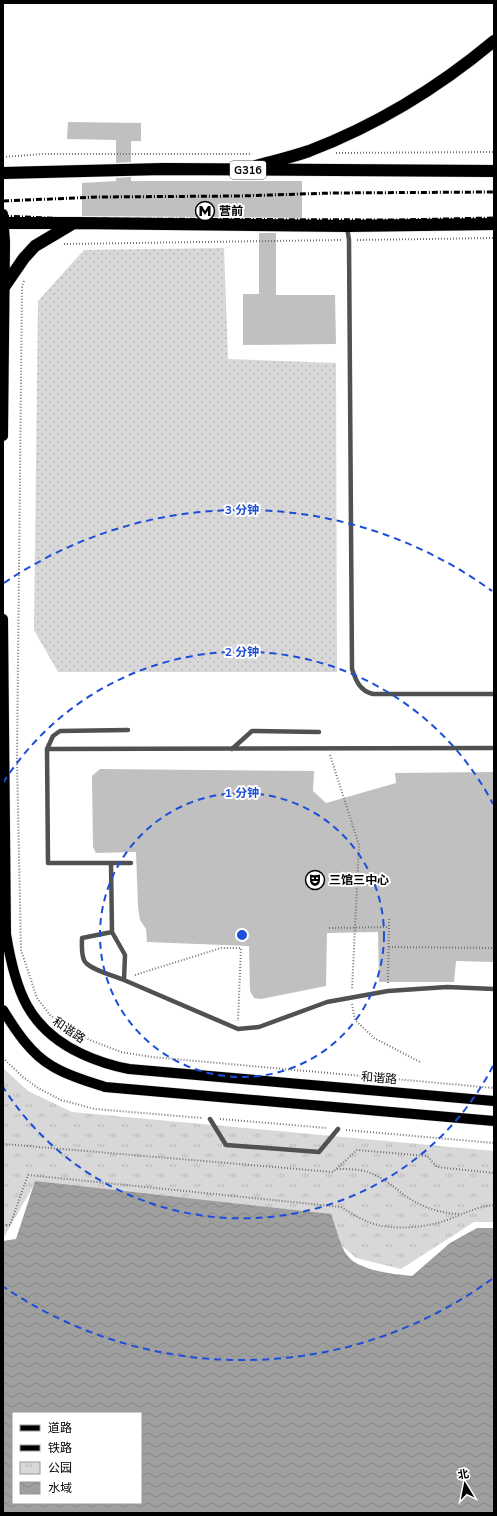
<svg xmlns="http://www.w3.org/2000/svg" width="497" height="1516" viewBox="0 0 497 1516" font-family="'Nunito Sans','Noto Sans SC',sans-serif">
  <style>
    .grass { fill: url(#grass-dots) }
    .park { fill: url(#park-tufts) }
    .water { fill: url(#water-waves); fill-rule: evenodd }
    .building { fill: #c0c0c0 }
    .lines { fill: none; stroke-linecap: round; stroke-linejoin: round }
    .primary-casing { stroke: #dbdbdb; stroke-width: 11 }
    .highway-casing { stroke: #dbdbdb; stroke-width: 13 }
    .path { stroke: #737373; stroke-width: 2; stroke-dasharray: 1 2; stroke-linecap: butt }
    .lane { stroke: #515151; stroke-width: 4.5 }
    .primary { stroke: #000; stroke-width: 10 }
    .highway { stroke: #000; stroke-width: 12 }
    .rail { stroke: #000; stroke-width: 3; stroke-dasharray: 6 2 1 2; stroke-linecap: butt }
    .path-bridge { stroke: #737373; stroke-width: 2; stroke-dasharray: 1 2; stroke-linecap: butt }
    .ring { fill: none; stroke: #1d4ed8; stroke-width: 2; stroke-dasharray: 7 5 }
    .labels { text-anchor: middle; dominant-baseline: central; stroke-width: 4; stroke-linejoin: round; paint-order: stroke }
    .shield { fill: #fff; stroke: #4c4c4c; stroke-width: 1 }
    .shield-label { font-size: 11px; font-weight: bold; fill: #000 }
    .poi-label { font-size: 12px; font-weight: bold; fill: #000; stroke: #fff; text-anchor: start }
    .street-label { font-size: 12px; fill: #000; stroke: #fff }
    .centre { fill: #1d4ed8; stroke: #fff; stroke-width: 2 }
    .ring-label { font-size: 12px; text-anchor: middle; font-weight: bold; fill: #1d4ed8; stroke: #fff; stroke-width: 4; stroke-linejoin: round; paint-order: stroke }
  </style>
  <defs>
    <pattern id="grass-dots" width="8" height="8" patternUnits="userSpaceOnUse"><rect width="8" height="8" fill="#d8d8d8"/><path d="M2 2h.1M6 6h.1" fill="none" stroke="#b8b8b8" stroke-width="1.8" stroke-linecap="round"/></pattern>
    <pattern id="park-tufts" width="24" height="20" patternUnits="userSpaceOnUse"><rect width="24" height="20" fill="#d8d8d8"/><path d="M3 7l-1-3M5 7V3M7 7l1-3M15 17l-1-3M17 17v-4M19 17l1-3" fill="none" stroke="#b8b8b8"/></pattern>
    <pattern id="water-waves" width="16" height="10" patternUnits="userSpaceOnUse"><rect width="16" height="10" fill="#9f9f9f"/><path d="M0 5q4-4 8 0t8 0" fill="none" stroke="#878787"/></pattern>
  </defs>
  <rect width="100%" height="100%" fill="#fff"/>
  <path class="grass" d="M224,248L228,359L336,363L337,672H58L34,630L38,301L84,250Z"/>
  <path class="park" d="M3,1068L28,1091L72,1112L494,1151V1222H474L401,1269L356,1258L313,1220L34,1185L3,1239Z"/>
  <path class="water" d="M35,1181L331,1214C335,1224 341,1248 347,1255C358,1271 394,1274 412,1276L450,1243L477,1228H494V1513H3V1241L16,1239ZM13,1413H141V1503H13Z"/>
  <path class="building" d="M68,122L141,123V141H131V162L116,163V140L67,139Z
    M131,177V181H302V218L82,216V183L116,181V178Z
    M259,233H276V295H335L336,344L243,345V294H259Z
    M100,769L314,771L313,791L326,803L396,783L395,773L494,772V962L456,961L454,982H379L378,932L327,933L326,986L261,999L254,998L250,991L249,946L147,942L146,929L140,920L138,907L136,852L96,853L93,847L92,776Z"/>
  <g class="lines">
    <defs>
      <path id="primary" d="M3,214L5,242L3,436
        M3,619L6,934C15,990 28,1029 82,1054C97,1061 113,1066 129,1069L494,1101
        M3,1010C16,1031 31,1054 52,1066C68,1076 87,1081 105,1087L494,1121"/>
      <path id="highway" d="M256,166C274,161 292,157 309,151C377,125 439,87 494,41
        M3,173L163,169L494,171
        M3,223H74L347,226L494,224
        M4,287L24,258L35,246L72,224"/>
    </defs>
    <use href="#primary" class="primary-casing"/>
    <use href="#highway" class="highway-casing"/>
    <path class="path" d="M336,153L494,152
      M3,157L43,154H252
      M357,240L494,238
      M64,244L341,240
      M24,281L22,287L17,761L21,950L37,998L50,1015L69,1029L90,1040L121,1052L152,1057L494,1088
      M330,755L359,845L352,990
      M389,947L494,948
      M135,975L221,948H241L238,1021
      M388,983L389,919
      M352,1004L355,1020L374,1038L420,1062
      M3,1058L23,1077L38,1088L61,1100L95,1109L202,1118
      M220,1119L327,1128
      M346,1130L494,1143
      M3,1144L333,1172L357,1150L427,1156L437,1167L494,1173
      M337,1169C347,1169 359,1169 368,1172C382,1177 393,1186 404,1195C421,1207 439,1213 459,1214
      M3,1225H10L28,1175L341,1207C349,1212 359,1218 368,1222C390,1231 425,1228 447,1220C464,1214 475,1207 494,1205"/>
    <path class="lane" d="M347,227L349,240L352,669C356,681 360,691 373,694H494
      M47,749L53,736L60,731L128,730
      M232,749L252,731L319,732
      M111,863L112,932L125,955L124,980L238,1029L259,1027L327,1002L388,991L447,987L494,989
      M131,863H48L47,749L494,748
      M112,932L82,938C82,945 81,953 84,960C87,969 115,976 124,980
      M210,1119L226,1145L319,1152L338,1129"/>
    <use href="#primary" class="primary"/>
    <use href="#highway" class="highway"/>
    <path class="rail" d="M3,201L97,197L240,196L332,193L494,192
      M3,216L69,219L397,220L494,218"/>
    <path class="path-bridge" d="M329,928L389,927"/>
  </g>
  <g class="ring">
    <circle cx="242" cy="935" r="142"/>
    <path d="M493 1066A283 283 0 0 1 3 1087M3 783A283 283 0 0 1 493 804"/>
    <path d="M492 1279A425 425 0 0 1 4 1287M4 583A425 425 0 0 1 492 591"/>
  </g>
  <defs>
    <symbol id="metro-ring" viewBox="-11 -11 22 22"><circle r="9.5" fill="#fff" stroke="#000" stroke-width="1.5"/><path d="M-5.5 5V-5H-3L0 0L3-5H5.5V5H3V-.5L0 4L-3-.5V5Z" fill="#000"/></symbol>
    <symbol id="theatre-ring" viewBox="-11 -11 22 22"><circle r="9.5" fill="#fff" stroke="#000" stroke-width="1.5"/><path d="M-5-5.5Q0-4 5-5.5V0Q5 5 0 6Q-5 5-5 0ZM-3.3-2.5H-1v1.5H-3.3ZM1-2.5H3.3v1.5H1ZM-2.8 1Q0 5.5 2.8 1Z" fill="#000"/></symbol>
  </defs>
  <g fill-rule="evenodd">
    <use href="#metro-ring" x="194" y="200" width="22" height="22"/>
    <use href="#theatre-ring" x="304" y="869" width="22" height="22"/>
  </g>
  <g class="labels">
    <rect class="shield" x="230" y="161" width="36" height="18" rx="3"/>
    <g class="shield-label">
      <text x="248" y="170">G316</text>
    </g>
    <g class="poi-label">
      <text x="219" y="211">营前</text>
      <text x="329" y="880">三馆三中心</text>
    </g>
    <g class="street-label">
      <text transform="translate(69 1030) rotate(34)">和谐路</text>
      <text transform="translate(379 1078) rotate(5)">和谐路</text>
    </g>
  </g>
  <circle cx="242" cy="935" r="6" class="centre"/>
  <g class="ring-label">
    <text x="242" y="514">3 分钟</text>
    <text x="242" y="656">2 分钟</text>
    <text x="242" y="797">1 分钟</text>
  </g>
  <rect width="497" height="1516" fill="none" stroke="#000000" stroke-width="8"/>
  <rect x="12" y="1412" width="130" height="92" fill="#ffffff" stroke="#999999"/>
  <rect x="20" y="1425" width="20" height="6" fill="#000000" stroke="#999999"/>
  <text x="48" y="1432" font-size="12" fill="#000000">道路</text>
  <rect x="20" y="1445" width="20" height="6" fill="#000000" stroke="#999999"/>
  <text x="48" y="1452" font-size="12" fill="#000000">铁路</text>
  <rect x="20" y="1462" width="20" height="12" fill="url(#park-tufts)" stroke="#999999"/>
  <text x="48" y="1472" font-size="12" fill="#000000">公园</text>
  <rect x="20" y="1482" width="20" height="12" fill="url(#water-waves)" stroke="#999999"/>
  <text x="48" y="1492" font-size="12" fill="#000000">水域</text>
  <g transform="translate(465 1484) rotate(350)" stroke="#ffffff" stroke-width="3" paint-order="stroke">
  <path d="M0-3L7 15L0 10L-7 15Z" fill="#000000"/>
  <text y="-6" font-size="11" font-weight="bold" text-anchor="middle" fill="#000000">北</text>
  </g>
</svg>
